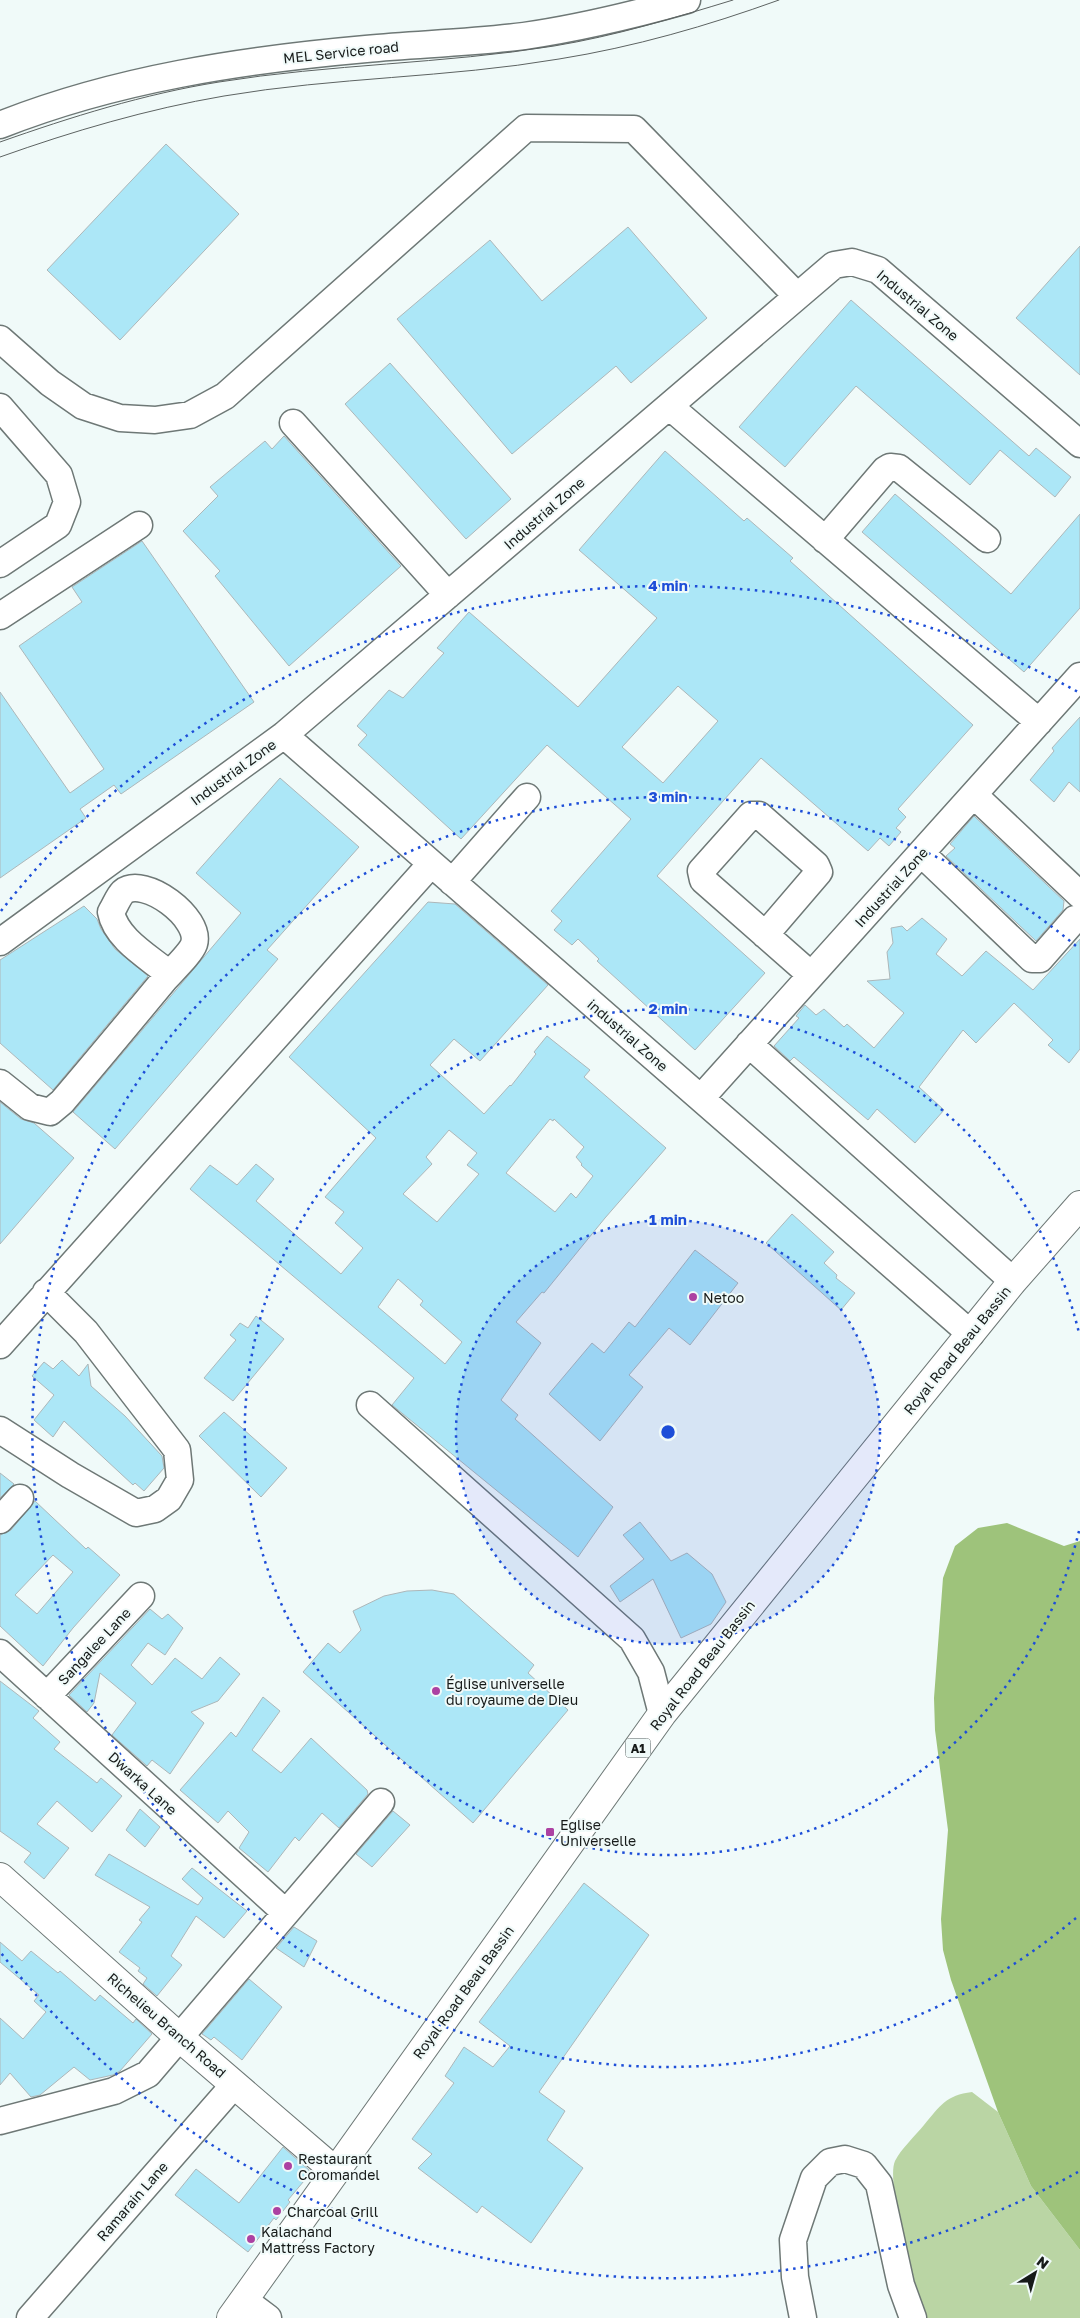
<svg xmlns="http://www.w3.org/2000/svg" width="1080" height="2318" viewBox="0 0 1080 2318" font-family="'Golos Text',sans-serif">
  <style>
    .green { fill: #bad5a4 }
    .forest { fill: #9ec37b }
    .building { fill: #ace7f7; stroke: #adb7b9; fill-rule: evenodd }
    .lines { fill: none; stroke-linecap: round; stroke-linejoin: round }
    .minor-casing { stroke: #6e7876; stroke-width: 29 }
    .major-casing { stroke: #6e7876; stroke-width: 30 }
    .minor { stroke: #fff; stroke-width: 26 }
    .major { stroke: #fff; stroke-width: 28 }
    .tram { stroke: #5d6362; stroke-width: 1 }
    .ring { fill: none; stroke: #1d4ed8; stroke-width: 2.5; stroke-dasharray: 2.5 5 }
    .poi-dot { fill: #ac41a2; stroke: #f0faf9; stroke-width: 2 }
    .labels { text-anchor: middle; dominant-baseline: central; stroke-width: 4; stroke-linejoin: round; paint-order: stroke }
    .shield { fill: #f0faf9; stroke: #575d5c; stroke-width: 1 }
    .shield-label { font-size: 12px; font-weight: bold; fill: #161a19 }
    .street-label { font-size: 14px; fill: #161a19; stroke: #f0faf9 }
    .poi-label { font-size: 14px; fill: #161a19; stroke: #f0faf9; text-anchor: start }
    .centre { fill: #1d4ed8; stroke: #f0faf9; stroke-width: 2.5 }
    .ring-label { font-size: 15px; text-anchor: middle; font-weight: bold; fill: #1d4ed8; stroke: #f0faf9; stroke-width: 4; stroke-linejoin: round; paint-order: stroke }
  </style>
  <rect width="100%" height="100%" fill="#f0faf9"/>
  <path class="green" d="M972,2092L998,2112L1031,2186L1080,2250V2318H924C917,2290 885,2183 895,2161C901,2149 915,2136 924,2125C940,2106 946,2095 972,2092Z"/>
  <path class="forest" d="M1007,1523L1064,1546L1080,1541V2250L1031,2186L998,2112L951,1980L943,1950L941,1919L948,1830L935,1730L934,1698L943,1578L955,1546L978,1528Z"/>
  <path class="building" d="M166,144L239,214L120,340L47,270Z
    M628,227L707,318L631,383L616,366L512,454L397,319L490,240L542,301Z
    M1080,246V375L1016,318Z
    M851,300L1029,456L1036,448L1071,477L1055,497L1000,450L970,485L856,386L785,467L739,427Z
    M390,363L511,499L466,539L345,404Z
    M284,436L401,566L289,666L215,576L220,571L183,531L218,496L210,487L265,441L272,449Z
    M665,451L744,521L747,518L793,558L790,561L973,725L898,809L906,817L896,828L901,832L889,846L880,838L868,851L761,758L657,876L765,973L695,1050L597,961L599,959L578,939L572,945L554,930L562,921L551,911L631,819L547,745L461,839L358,745L367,735L357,726L389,690L403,698L444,653L437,648L469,612L578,707L657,618L579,550ZM678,686L718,721L663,783L622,747Z
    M895,494L1011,594L1080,514V608L1024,672L862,532Z
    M142,541L254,702L121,794L114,785L80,809L86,818L0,878V692L70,793L104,769L19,646L82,602L72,587Z
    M1080,717V792L1069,782L1054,802L1030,780L1054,751L1052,748Z
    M280,778L359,847L267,950L278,959L115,1149L73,1112L241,913L196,873Z
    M974,816L1064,901L1063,910L1036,941L946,856L955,848L950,844Z
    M428,902L455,904L548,985L480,1061L454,1039L430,1065L484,1114L510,1085L511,1086L536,1054L534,1052L547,1036L590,1070L584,1077L666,1148L605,1218L544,1293L542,1292L516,1322L541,1343L501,1400L518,1415L515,1419L613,1507L578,1557L392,1405L414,1378L190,1189L210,1165L237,1185L256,1164L274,1179L256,1201L341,1274L363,1248L335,1223L344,1212L325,1197L376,1138L289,1057ZM550,1119L553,1121L554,1119L584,1147L576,1157L582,1164L581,1165L593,1176L576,1198L571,1193L555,1212L506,1173ZM449,1130L477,1153L467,1165L479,1174L437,1222L403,1194L432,1164L426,1157ZM398,1279L423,1301L420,1305L462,1342L445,1364L378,1307Z
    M84,906L97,919L101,929L115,949L148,976L53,1090L0,1043V960Z
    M922,918L947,939L936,954L962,976L986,951L1033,990L1080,939V1049L1069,1063L1048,1045L1053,1040L1014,1003L976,1043L963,1030L919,1087L944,1110L915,1143L877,1109L868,1120L794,1057L790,1061L774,1046L799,1018L796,1016L805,1005L816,1015L824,1009L844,1027L847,1024L874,1048L904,1013L867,981L890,979L887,952L893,943L891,928L902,926L907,931Z
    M0,1102L21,1119L34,1123L74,1158L0,1244Z
    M792,1214L834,1252L824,1263L837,1275L836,1278L855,1293L841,1310L766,1243Z
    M695,1250L738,1283L690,1345L669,1328L629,1375L643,1387L600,1441L549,1394L592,1343L604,1353L629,1322L635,1327Z
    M256,1316L284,1339L233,1401L204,1378L236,1340L230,1335L240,1323L248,1328Z
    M62,1360L79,1376L88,1364L91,1386L125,1416L162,1456L164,1468L144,1491L135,1483L133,1485L64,1421L53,1437L34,1420L54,1395L32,1376L44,1362L53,1369Z
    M224,1412L287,1468L261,1497L199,1436Z
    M0,1473L14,1484L0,1498Z
    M35,1501L86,1549L88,1547L120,1575L73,1628L43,1666L0,1626V1535L11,1530ZM53,1555L73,1572L37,1614L15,1595Z
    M640,1522L671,1561L687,1553L712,1574L726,1602L711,1624L681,1638L653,1579L620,1602L610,1586L644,1559L623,1535Z
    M432,1590L454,1594L534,1665L528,1673L568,1710L473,1823L303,1672L328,1643L340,1653L361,1630L353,1611L384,1596L407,1591Z
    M150,1609L162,1619L168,1614L183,1628L165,1655L148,1643L131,1665L152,1685L175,1658L202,1679L220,1657L240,1674L218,1701L191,1712L204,1723L170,1774L152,1760L147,1766L112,1735L136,1703L100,1673L94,1703L87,1712L69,1695Z
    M0,1681L39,1711L33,1718L60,1742L54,1749L97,1783L101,1778L122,1796L92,1832L57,1801L37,1824L69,1848L44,1879L24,1862L31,1853L0,1831Z
    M263,1697L280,1711L252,1750L281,1773L311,1738L367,1790L368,1794L339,1828L322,1813L299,1841L295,1837L268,1872L239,1848L249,1832L228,1811L218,1823L180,1790L231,1732L236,1737Z
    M140,1809L160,1827L145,1847L126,1830Z
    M393,1811L410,1825L372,1867L356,1854Z
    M109,1854L198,1905L203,1898L182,1879L192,1868L247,1911L224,1938L196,1916L171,1956L182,1965L157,1996L143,1984L147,1978L138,1971L140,1968L119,1952L142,1922L139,1920L150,1907L95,1875Z
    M584,1883L649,1935L539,2092L565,2111L547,2140L583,2168L531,2243L482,2206L477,2213L418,2168L432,2154L412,2139L454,2083L445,2076L464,2047L493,2067L510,2046L479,2022Z
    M294,1927L317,1941L304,1967L276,1948Z
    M0,1942L22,1961L31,1951L58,1973L60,1971L95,2001L100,1995L133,2023L136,2019L152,2034L120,2071L113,2075L90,2080L74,2067L40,2095L31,2097L10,2073L0,2085V2018L23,2039L46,2012L34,2001L39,1995L0,1962Z
    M249,1979L282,2007L242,2060L214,2037L211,2040L202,2034Z
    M283,2147L309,2170V2175L288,2200L290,2202L276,2220L274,2218L248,2252L175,2195L196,2169L239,2203Z"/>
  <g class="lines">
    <defs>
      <path id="minor" d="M0,125C116,79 242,60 366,49C418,44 472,43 524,36C580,28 633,15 687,0
        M0,339L50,383L83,406L120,418L155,420L190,415L225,396L526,128L634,129L797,296
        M669,406L1039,722
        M0,407L59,475L67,502L58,525L0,564
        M293,423L448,595
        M825,540L885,470L890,467L899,468L987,539
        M0,616L139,525
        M284,735L971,1334
        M974,795L1080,895
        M922,854L1032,959H1040L1075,919
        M452,882L527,797
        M765,935L819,872L816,865L759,815H751L701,871L703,880L811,975
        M0,942L284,735L834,265L852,262L878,270L1080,444
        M749,1044L1013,1281
        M0,1083L30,1107L50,1112L62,1102C97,1061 131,1020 165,979C172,971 191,953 194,944C202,918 144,875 123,892C118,897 115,906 111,912C116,939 149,957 169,974
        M701,1098L1080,676
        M0,1345L431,864
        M370,1405L632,1639L651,1672L662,1714
        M0,1430L70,1475L136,1513L155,1509L169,1499L180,1480L177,1450L86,1332L46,1292
        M0,1520L20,1498
        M0,1653L286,1913
        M47,1696L141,1596
        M0,2121L114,2091L148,2074L381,1802
        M244,2300L268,2318
        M30,2318L234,2085
        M803,2318L795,2277L793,2240L814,2178L830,2162L845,2159L864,2165L879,2184L901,2285L913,2318"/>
      <path id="major" d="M0,1877L179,2037L335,2171
        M231,2318L662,1714L1013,1281L1080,1205"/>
    </defs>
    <use href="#minor" class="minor-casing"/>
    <use href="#major" class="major-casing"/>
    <use href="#minor" class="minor"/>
    <use href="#major" class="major"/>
    <path class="tram" d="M0,142C71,117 144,94 219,82C330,64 443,64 554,46C615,36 674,18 733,0
      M0,157C73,131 148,109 224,96C335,77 448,78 559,59C634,47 707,26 779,0"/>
  </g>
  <circle cx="668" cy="1432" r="212" fill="#1d4ed8" fill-opacity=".12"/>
  <g class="ring">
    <circle cx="668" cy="1432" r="212"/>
    <path d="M1079 1531A423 423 0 1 1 1079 1333"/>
    <path d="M1076 1918A635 635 0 1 1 1076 946"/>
    <path d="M1078 2172A846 846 0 0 1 1 1953M1 911A846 846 0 0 1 1078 692"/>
  </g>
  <g class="poi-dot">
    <circle cx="693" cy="1297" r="5"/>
    <circle cx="436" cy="1691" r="5"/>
    <rect x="545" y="1827" width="10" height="10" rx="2.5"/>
    <circle cx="288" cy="2166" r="5"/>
    <circle cx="277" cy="2211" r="5"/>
    <circle cx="251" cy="2239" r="5"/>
  </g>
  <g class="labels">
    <rect class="shield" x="625.5" y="1738.5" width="25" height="19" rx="4"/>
    <g class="shield-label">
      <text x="638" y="1748">A1</text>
    </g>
    <g class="street-label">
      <text transform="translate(341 52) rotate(-6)">MEL Service road</text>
      <text transform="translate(918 305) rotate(40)">Industrial Zone</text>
      <text transform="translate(544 513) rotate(-41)">Industrial Zone</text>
      <text transform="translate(233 772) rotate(-36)">Industrial Zone</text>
      <text transform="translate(891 887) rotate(-48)">Industrial Zone</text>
      <text transform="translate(628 1035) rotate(41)">industrial Zone</text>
      <text transform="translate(957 1350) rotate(-51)">Royal Road Beau Bassin</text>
      <text transform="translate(94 1646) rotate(-47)">Sangalee Lane</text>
      <text transform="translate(702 1665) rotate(-52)">Royal Road Beau Bassin</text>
      <text transform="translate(143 1783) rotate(42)">Dwarka Lane</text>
      <text transform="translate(463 1992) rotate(-54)">Royal Road Beau Bassin</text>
      <text transform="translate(167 2025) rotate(41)">Richelieu Branch Road</text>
      <text transform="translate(132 2201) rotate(-49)">Ramarain Lane</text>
    </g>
    <g class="poi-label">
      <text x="703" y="1297">Netoo</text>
      <text x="446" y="1683">Église universelle<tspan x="446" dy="16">du royaume de Dieu</tspan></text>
      <text x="560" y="1824">Eglise<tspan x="560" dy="16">Universelle</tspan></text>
      <text x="298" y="2158">Restaurant<tspan x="298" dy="16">Coromandel</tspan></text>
      <text x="287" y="2211">Charcoal Grill</text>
      <text x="261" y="2231">Kalachand<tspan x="261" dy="16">Mattress Factory</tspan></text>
    </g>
  </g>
  <circle cx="668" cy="1432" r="8" class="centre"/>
  <g class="ring-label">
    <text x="668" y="591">4 min</text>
    <text x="668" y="802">3 min</text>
    <text x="668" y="1014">2 min</text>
    <text x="668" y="1225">1 min</text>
  </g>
  <g transform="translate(1035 2273) rotate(37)" stroke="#f0faf9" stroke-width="4" paint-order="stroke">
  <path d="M0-4L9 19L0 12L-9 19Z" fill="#161a19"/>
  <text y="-8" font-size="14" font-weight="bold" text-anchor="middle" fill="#161a19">N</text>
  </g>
</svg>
